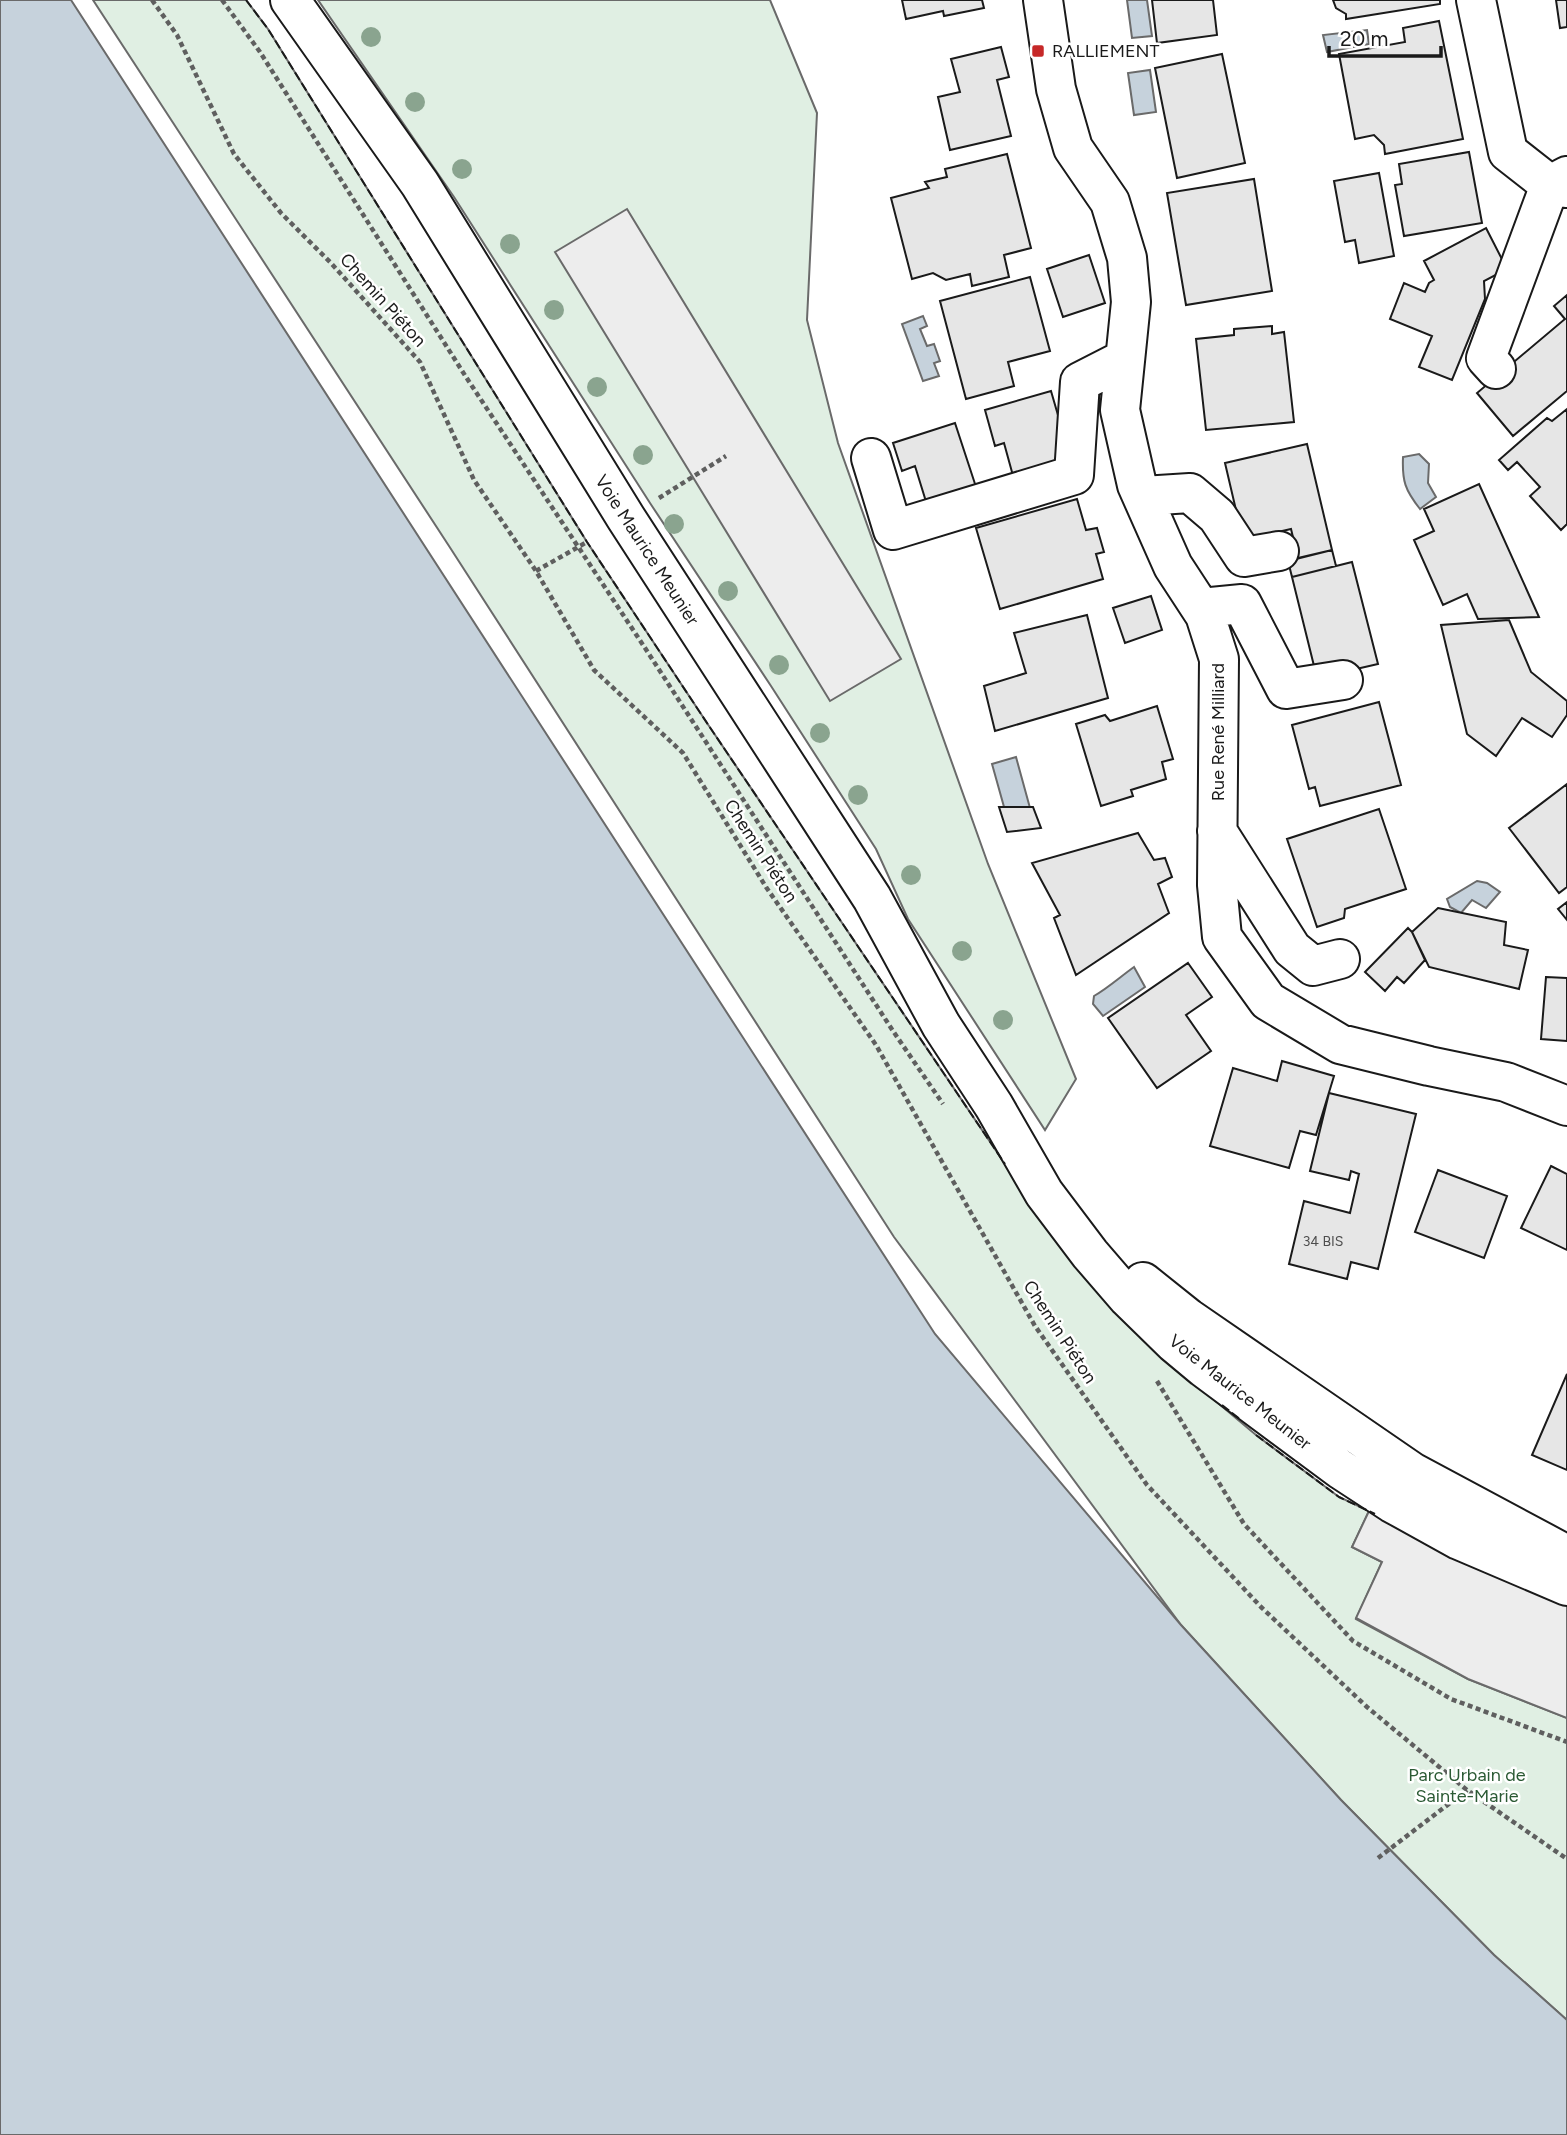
<svg xmlns="http://www.w3.org/2000/svg" width="1567" height="2135" viewBox="0 0 1567 2135" font-family="Figtree,sans-serif">
  <style>
    .green { fill: #e0efe3; stroke: #6a6a6a; stroke-width: 2 }
    .parking { fill: #ededed; stroke: #6a6a6a; stroke-width: 2 }
    .water { fill: #c6d2dc; stroke: #6a6a6a; stroke-width: 2 }
    .building { fill: #e6e6e6; stroke: #1a1a1a; stroke-width: 2 }
    .lines { fill: none; stroke-linecap: round; stroke-linejoin: round }
    .minor-casing { stroke: #1a1a1a; stroke-width: 42 }
    .major-casing { stroke: #1a1a1a; stroke-width: 42 }
    .path { stroke: #5f5f5f; stroke-width: 4.5; stroke-dasharray: 5 3.5; stroke-linecap: butt }
    .minor { stroke: #fff; stroke-width: 38 }
    .major { stroke: #fff; stroke-width: 38 }
    .fence { stroke: #1a1a1a; stroke-width: 2; stroke-dasharray: 9 3.5; stroke-linecap: butt }
    .tree { fill: #8aa48f }
    .poi-dot { fill: #c62828; stroke: #fff; stroke-width: 2.5 }
    .labels { text-anchor: middle; dominant-baseline: central; stroke-width: 5; stroke-linejoin: round; paint-order: stroke }
    .number-label { font-size: 14px; fill: #4d4d4d }
    .poi-label { font-size: 18px; fill: #1a1a1a; stroke: #fff; text-anchor: start }
    .street-label { font-size: 18px; fill: #1a1a1a; stroke: #fff }
    .park-label { font-size: 18px; fill: #2b5a34; stroke: #fff }
  </style>
  <rect width="100%" height="100%" fill="#fff"/>
  <path class="green" d="M93,0H246L268,29L587,542L709,726L1055,1238L1187,1377L1256,1435L1339,1497L1369,1511L1352,1547L1382,1562L1356,1619L1468,1679L1567,1718V2020L1494,1955L1341,1800L1181,1625L894,1237L449,546Z
    M318,0H770L817,113L807,320L838,443L988,864L1076,1079L1045,1130L908,919L876,849L771,686L650,503L454,197Z"/>
  <path class="parking" d="M627,209L901,659L830,701L555,252Z
    M1369,1511L1543,1596L1567,1605V1718L1468,1679L1356,1618L1382,1562L1352,1547Z"/>
  <path class="water" d="M0,0H71L935,1334L1181,1625L1341,1800L1494,1955L1567,2020V2135H0Z
    M1127,0H1147L1152,36L1132,38Z
    M1367,30L1369,44L1327,52L1323,35Z
    M1150,70L1156,112L1134,115L1128,73Z
    M923,316L927,326L920,329L927,346L934,344L940,361L934,363L939,376L923,381L902,324Z
    M1419,454L1429,464L1428,483L1436,497L1420,509C1405,490 1402,481 1403,457Z
    M1016,757L1030,808L1006,814L992,764Z
    M1477,881L1487,883L1500,892L1486,908L1472,900L1461,913L1450,907L1447,899Z
    M1134,967L1145,987L1103,1016L1093,1004L1094,996C1108,988 1120,977 1134,967Z"/>
  <path class="building" d="M902,0H982L984,8L944,16L943,11L906,19Z
    M1152,0H1213L1217,35L1157,43Z
    M1333,0H1440V4L1346,19V14L1336,8Z
    M1556,0H1567V27L1560,28Z
    M1439,21L1463,139L1385,154L1384,145L1374,135L1355,139L1339,54L1405,42L1403,28Z
    M1001,47L1009,77L997,80L1011,136L950,150L938,97L960,92L951,59Z
    M1222,54L1245,163L1177,178L1155,68Z
    M1469,152L1482,223L1404,236L1395,185L1402,184L1399,164Z
    M1007,154L1031,248L1004,255L1009,277L972,286L970,274L946,280L933,273L912,279L891,198L929,188L925,182L947,177L945,169Z
    M1379,173L1394,256L1359,263L1355,240L1345,242L1334,181Z
    M1254,179L1272,291L1186,305L1167,193Z
    M1486,228L1507,269L1484,281L1485,299L1452,380L1419,367L1432,336L1390,319L1404,283L1425,292L1429,283L1434,280L1424,261Z
    M1089,255L1105,303L1063,317L1047,269Z
    M1030,277L1050,351L1008,362L1014,386L966,399L940,301Z
    M1567,295V391L1513,436L1477,393L1565,319L1554,306Z
    M1272,326V334L1284,332L1294,422L1206,430L1196,339L1234,335V329Z
    M1051,391L1073,467L1015,483L1004,443L995,446L985,410Z
    M1567,409V524L1561,530L1530,496L1540,487L1517,462L1508,470L1499,460L1547,418L1552,421Z
    M955,423L978,493L928,508L915,466L902,471L893,443Z
    M1307,444L1332,550L1298,558L1291,529L1243,540L1225,463Z
    M1479,484L1539,617L1478,619L1467,594L1443,605L1414,540L1434,531L1424,509Z
    M1077,499L1086,530L1097,528L1104,552L1096,554L1103,579L1000,609L976,528Z
    M1332,550L1336,566L1292,577L1288,561Z
    M1352,562L1378,664L1317,678L1292,577Z
    M1151,596L1162,630L1125,643L1113,608Z
    M1087,615L1108,698L995,731L984,686L1026,673L1014,633Z
    M1509,620L1531,672L1567,701V715L1552,737L1522,718L1496,756L1467,734L1441,625Z
    M1379,702L1401,785L1320,806L1315,787L1309,789L1292,725Z
    M1157,706L1173,759L1162,762L1166,779L1131,790L1133,796L1101,806L1076,724L1105,715L1110,721Z
    M1567,784V887L1559,893L1509,828Z
    M999,807H1033L1041,828L1007,832Z
    M1379,809L1406,889L1345,909L1344,918L1317,927L1287,839Z
    M1138,833L1154,860L1165,858L1172,877L1158,884L1169,913L1076,975L1054,918L1060,915L1032,863Z
    M1567,902V920L1558,909Z
    M1438,908L1506,922L1504,945L1528,950L1519,989L1429,967L1412,932Z
    M1408,928L1412,932L1425,960L1404,983L1397,977L1385,991L1365,972Z
    M1188,963L1212,997L1186,1015L1211,1051L1157,1088L1108,1018Z
    M1546,977L1567,978V1041L1541,1039Z
    M1282,1061L1334,1076L1316,1135L1300,1131L1289,1168L1210,1146L1233,1068L1277,1081Z
    M1329,1093L1416,1114L1378,1269L1351,1262L1347,1279L1289,1264L1304,1201L1350,1213L1359,1174L1351,1171L1349,1180L1310,1171Z
    M1551,1166L1567,1174V1250L1521,1228Z
    M1438,1170L1507,1196L1484,1258L1415,1232Z
    M1567,1374V1470L1532,1455Z"/>
  <g class="lines">
    <defs>
      <path id="minor" d="M1043,0L1056,89L1073,148L1110,202L1127,258L1131,302L1120,410L1137,485L1173,566L1205,615L1219,659L1217,885L1222,937L1268,1001L1340,1044L1429,1066L1506,1082L1567,1106
        M1476,0L1508,152L1550,185L1567,188
        M1496,369L1486,358L1550,185L1567,176
        M871,458L893,530L1074,475L1080,382L1125,359
        M1143,496L1190,493L1217,516L1244,557L1279,551
        M1201,608L1242,604L1286,689L1343,680
        M1217,831L1292,949L1313,966L1340,959"/>
      <path id="major" d="M290,0L420,184L626,518L872,898L941,1025L994,1106L1044,1193L1090,1254L1128,1298L1174,1343L1204,1368L1340,1469L1392,1503L1459,1540L1567,1586
        M1143,1282L1188,1318L1412,1472L1567,1555"/>
    </defs>
    <use href="#minor" class="minor-casing"/>
    <use href="#major" class="major-casing"/>
    <path class="path" d="M152,0L177,35L234,154L281,213L331,263L420,362L474,480L536,571L594,670L683,753L766,887L876,1045L1035,1326L1147,1485L1261,1607L1367,1707L1467,1790L1567,1859
      M222,0L260,52L466,377L647,651L893,1031L943,1104
      M659,498L726,456
      M536,571L587,542
      M1157,1381L1244,1524L1353,1641L1451,1699L1567,1742
      M1378,1858L1467,1790"/>
    <use href="#minor" class="minor"/>
    <use href="#major" class="major"/>
    <path class="fence" d="M246,0L268,29L587,542L709,726L1005,1164
      M1222,1405L1241,1420
      M1256,1435L1339,1497L1375,1514"/>
  </g>
  <g class="tree">
    <circle cx="371" cy="37" r="10"/>
    <circle cx="415" cy="102" r="10"/>
    <circle cx="462" cy="169" r="10"/>
    <circle cx="510" cy="244" r="10"/>
    <circle cx="554" cy="310" r="10"/>
    <circle cx="597" cy="387" r="10"/>
    <circle cx="643" cy="455" r="10"/>
    <circle cx="674" cy="524" r="10"/>
    <circle cx="728" cy="591" r="10"/>
    <circle cx="779" cy="665" r="10"/>
    <circle cx="820" cy="733" r="10"/>
    <circle cx="858" cy="795" r="10"/>
    <circle cx="911" cy="875" r="10"/>
    <circle cx="962" cy="951" r="10"/>
    <circle cx="1003" cy="1020" r="10"/>
  </g>
  <rect class="poi-dot" x="1031" y="44" width="14" height="14" rx="3.5"/>
  <g class="labels">
    <g class="number-label">
      <text x="1323" y="1241">34 BIS</text>
    </g>
    <g class="poi-label">
      <text x="1052" y="51">RALLIEMENT</text>
    </g>
    <g class="street-label">
      <text transform="translate(383 300) rotate(48)">Chemin Piéton</text>
      <text transform="translate(647 550) rotate(57)">Voie Maurice Meunier</text>
      <text transform="translate(1218 732) rotate(-90)">Rue René Milliard</text>
      <text transform="translate(761 851) rotate(57)">Chemin Piéton</text>
      <text transform="translate(1060 1332) rotate(57)">Chemin Piéton</text>
      <text transform="translate(1240 1392) rotate(38)">Voie Maurice Meunier</text>
    </g>
    <g class="park-label">
      <text x="1467" y="1775">Parc Urbain de<tspan x="1467" dy="21">Sainte-Marie</tspan></text>
    </g>
  </g>
  <path d="M1329 46v10h112v-10" fill="none" stroke="#1a1a1a" stroke-width="3.5"/>
  <text x="1340" y="46" font-size="21" fill="#1a1a1a" stroke="#ffffff" stroke-width="5" paint-order="stroke">20 m</text>
</svg>
